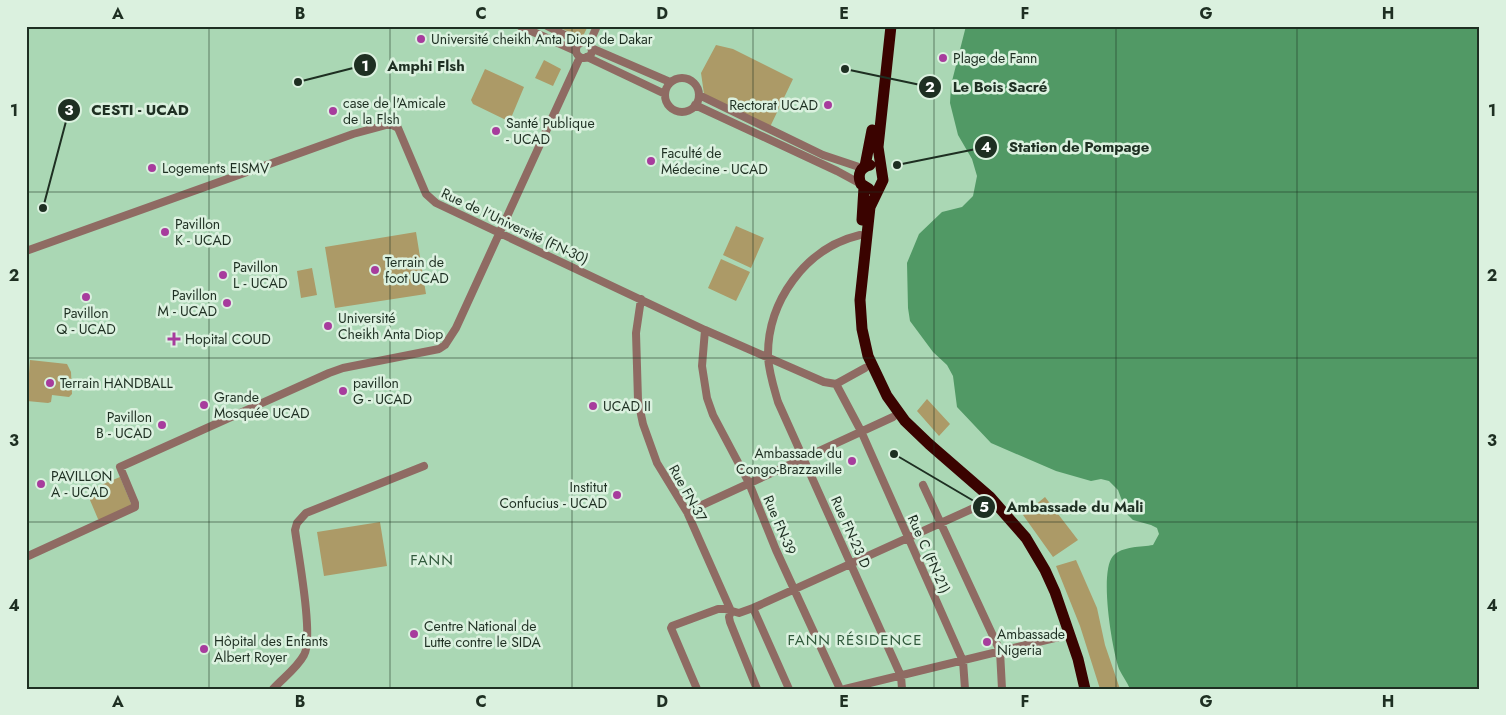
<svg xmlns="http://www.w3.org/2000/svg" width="1506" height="715" viewBox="0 0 1506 715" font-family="Jost,sans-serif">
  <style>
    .green { fill: #ac9a67 }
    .water { fill: #519965 }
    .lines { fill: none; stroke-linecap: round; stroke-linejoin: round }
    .minor { stroke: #8f6b63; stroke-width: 8 }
    .highway { stroke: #3a0300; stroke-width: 11 }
    .grid { fill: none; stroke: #1e2f22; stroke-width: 1; stroke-opacity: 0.55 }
    .poi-dot { fill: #a73c9d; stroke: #dbf1df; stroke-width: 2 }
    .labels { text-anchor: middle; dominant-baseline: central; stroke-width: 5; stroke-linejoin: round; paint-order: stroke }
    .poi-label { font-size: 14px; fill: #1e2f22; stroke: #dbf1df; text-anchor: start }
    .street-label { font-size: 14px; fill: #1e2f22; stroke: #dbf1df }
    .neighbourhood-label { font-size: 15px; letter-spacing: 1px; fill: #315a3c; stroke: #dbf1df }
    .leader { fill: none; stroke: #1e2f22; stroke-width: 2 }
    .callout-dot { fill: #1e2f22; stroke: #dbf1df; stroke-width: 2 }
    .mark-label { font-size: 15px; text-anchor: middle; font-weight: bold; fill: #fff }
    .callout-label { font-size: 15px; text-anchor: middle; font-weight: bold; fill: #1e2f22; stroke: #dbf1df; stroke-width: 5; stroke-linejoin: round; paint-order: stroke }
    .neatline { fill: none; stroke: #1e2f22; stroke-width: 2 }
    .grid-label { font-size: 16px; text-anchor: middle; font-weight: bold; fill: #1e2f22 }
  </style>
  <rect width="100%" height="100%" fill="#aad7b4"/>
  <path class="green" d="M556,26H588L583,36H578Z
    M716,45L733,49L793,79L770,127L704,94L701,73Z
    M544,60L561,69L553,86L535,78Z
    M485,69L524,87L511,118L508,121L473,104L471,100Z
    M736,226L764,238L751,268L723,255Z
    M416,232L426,294L335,308L325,247Z
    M721,259L750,272L736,301L708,288Z
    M312,268L317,295L301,298L297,271Z
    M30,360L67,364L71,372L72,394L69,397L52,395L51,402L48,403L27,401Z
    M927,399L950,424L939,436L917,411Z
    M120,477L132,506L101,520L98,519L87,493L89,490Z
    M1045,497L1078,540L1053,557L1023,515Z
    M380,522L387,566L324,576L317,532Z
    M1076,560L1097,608L1105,645L1120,689H1100L1080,626L1056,566Z"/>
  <path class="water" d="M966,26H1480V689H1130C1127,682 1122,675 1119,669C1112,649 1099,572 1113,556C1122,546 1142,547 1153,545L1159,534L1157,528L1151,525L1133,520L1127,514L1118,490L1109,481L1101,479L1091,481L1056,471L991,443L957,407L953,376L947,365L933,352L910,321L908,308L907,263L919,234L942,212L962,207L973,196L977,176L972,159L958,135L950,103L951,85Z"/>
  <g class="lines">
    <path class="minor" d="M520,26L576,51
      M547,26L581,43
      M576 50a8 8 0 1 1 16 0a8 8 0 1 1-16 0Z
      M589,44L597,26
      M591,48L670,82
      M587,57L665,94
      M665 95a17 17 0 1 1 34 0a17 17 0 1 1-34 0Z
      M699,95L823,155L862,168
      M695,105L837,171L861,184
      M860,235C805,248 767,302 768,357C769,373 774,388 778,402L901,676L902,689
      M26,251L353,134L390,124L398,128L426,194L436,203L705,330L824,382L836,384
      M641,299L636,333L638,400L643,424L657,463L687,512L731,611L729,617L730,622L757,689
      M705,330L702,366L707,398L713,415L749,483L776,550L840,689
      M836,384L861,431L963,661L965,689
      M836,384L865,368
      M923,485L1000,651L1002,689
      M687,512L893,417
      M26,557L135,507V503L120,467L329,373L343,368L439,349L445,345L456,328L580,57
      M753,608L789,689
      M273,689C283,678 297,668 304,655C314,638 298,553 295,530L297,523L306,513L424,466
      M697,689L671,628L672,626L718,609H725L739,613L753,608L976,507
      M845,689L1063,636"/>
    <path class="highway" d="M891,26L878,147L883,180L870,207L860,300L862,329L868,356L887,396L905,421L929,444L990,497L1026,538L1045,570L1055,592L1078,659L1085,689
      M865,166L872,130
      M869,189L861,184C857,175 860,167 870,165
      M862,220L864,187"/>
  </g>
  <path class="grid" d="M209,26V689M390,26V689M572,26V689M753,26V689M934,26V689M1116,26V689M1297,26V689M26,192H1480M26,358H1480M26,522H1480"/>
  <g class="poi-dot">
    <circle cx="421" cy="39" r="5"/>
    <circle cx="943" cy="58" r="5"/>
    <circle cx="828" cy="105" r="5"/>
    <circle cx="333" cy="111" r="5"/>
    <circle cx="496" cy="131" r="5"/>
    <circle cx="651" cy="161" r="5"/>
    <circle cx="152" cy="168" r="5"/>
    <circle cx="165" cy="232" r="5"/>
    <circle cx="375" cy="270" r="5"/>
    <circle cx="223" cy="275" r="5"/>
    <circle cx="86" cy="297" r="5"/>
    <circle cx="227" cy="303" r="5"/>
    <circle cx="328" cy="326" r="5"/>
    <path d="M171.5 331.5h5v5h5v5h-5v5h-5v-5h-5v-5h5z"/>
    <circle cx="50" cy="383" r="5"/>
    <circle cx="343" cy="391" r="5"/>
    <circle cx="204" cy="405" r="5"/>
    <circle cx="593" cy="406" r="5"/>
    <circle cx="162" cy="425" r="5"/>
    <circle cx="852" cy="461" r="5"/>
    <circle cx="41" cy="484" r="5"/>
    <circle cx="617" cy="495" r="5"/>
    <circle cx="414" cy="634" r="5"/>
    <circle cx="987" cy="642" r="5"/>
    <circle cx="204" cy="649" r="5"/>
  </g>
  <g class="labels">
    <g class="poi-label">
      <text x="431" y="39">Université cheikh Anta Diop de Dakar</text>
      <text x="953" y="58">Plage de Fann</text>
      <text x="343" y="103">case de l'Amicale<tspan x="343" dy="16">de la Flsh</tspan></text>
      <text x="818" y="105" text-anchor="end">Rectorat UCAD</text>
      <text x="506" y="123">Santé Publique<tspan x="506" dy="16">- UCAD</tspan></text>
      <text x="661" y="153">Faculté de<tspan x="661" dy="16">Médecine - UCAD</tspan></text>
      <text x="162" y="168">Logements EISMV</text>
      <text x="175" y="224">Pavillon<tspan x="175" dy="16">K - UCAD</tspan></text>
      <text x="385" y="262">Terrain de<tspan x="385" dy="16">foot UCAD</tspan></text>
      <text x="233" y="267">Pavillon<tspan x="233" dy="16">L - UCAD</tspan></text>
      <text x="217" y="295" text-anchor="end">Pavillon<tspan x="217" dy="16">M - UCAD</tspan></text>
      <text x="86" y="313" text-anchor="middle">Pavillon<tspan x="86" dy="16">Q - UCAD</tspan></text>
      <text x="338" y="318">Université<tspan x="338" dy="16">Cheikh Anta Diop</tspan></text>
      <text x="185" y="339">Hopital COUD</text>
      <text x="60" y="383">Terrain HANDBALL</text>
      <text x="353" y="383">pavillon<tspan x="353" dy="16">G - UCAD</tspan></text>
      <text x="214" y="397">Grande<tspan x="214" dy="16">Mosquée UCAD</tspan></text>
      <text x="603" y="406">UCAD II</text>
      <text x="152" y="417" text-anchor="end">Pavillon<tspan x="152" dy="16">B - UCAD</tspan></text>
      <text x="842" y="453" text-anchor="end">Ambassade du<tspan x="842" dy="16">Congo-Brazzaville</tspan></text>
      <text x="51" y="476">PAVILLON<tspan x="51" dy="16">A - UCAD</tspan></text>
      <text x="607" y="487" text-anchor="end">Institut<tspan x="607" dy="16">Confucius - UCAD</tspan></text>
      <text x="424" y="626">Centre National de<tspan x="424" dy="16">Lutte contre le SIDA</tspan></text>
      <text x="997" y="634">Ambassade<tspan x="997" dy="16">Nigeria</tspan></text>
      <text x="214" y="641">Hôpital des Enfants<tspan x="214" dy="16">Albert Royer</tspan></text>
    </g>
    <g class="street-label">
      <text transform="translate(515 226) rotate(25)">Rue de l'Université (FN-30)</text>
      <text transform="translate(688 493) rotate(61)">Rue FN-37</text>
      <text transform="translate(780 525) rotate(67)">Rue FN-39</text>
      <text transform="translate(851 532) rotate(66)">Rue FN-23 D</text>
      <text transform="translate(929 554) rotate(66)">Rue C (FN-21)</text>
    </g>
    <g class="neighbourhood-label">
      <text x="432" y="560">FANN</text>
      <text x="855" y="640">FANN RÉSIDENCE</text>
    </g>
  </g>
  <path class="leader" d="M298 82L365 65M845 69L930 87M43 208L69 110M897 165L986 147M894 454L984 507"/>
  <g class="callout-dot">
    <circle cx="298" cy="82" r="5"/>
    <circle cx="845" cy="69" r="5"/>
    <circle cx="43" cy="208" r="5"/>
    <circle cx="897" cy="165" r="5"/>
    <circle cx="894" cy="454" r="5"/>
    <circle cx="365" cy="65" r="12"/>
    <circle cx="930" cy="87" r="12"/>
    <circle cx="69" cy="110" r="12"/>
    <circle cx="986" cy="147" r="12"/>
    <circle cx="984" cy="507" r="12"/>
  </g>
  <g class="mark-label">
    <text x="365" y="71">1</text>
    <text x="930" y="92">2</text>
    <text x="69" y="115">3</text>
    <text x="986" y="152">4</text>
    <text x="984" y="512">5</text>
  </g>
  <g class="callout-label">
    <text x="426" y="71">Amphi Flsh</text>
    <text x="1000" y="92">Le Bois Sacré</text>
    <text x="140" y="115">CESTI - UCAD</text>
    <text x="1079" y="152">Station de Pompage</text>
    <text x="1075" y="512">Ambassade du Mali</text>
  </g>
  <rect width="1506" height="715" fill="none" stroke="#dbf1df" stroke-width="55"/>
  <rect x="28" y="28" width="1450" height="660" class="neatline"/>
  <g class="grid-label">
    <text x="118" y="19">A</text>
    <text x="300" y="19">B</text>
    <text x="481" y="19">C</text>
    <text x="662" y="19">D</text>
    <text x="844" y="19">E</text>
    <text x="1025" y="19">F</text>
    <text x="1206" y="19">G</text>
    <text x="1388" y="19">H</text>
    <text x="14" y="116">1</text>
    <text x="1492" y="116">1</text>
    <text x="14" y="281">2</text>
    <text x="1492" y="281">2</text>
    <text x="14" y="446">3</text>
    <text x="1492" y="446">3</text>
    <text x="14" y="611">4</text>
    <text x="1492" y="611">4</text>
    <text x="118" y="707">A</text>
    <text x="300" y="707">B</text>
    <text x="481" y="707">C</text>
    <text x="662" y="707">D</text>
    <text x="844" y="707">E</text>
    <text x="1025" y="707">F</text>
    <text x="1206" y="707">G</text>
    <text x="1388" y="707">H</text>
  </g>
</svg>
